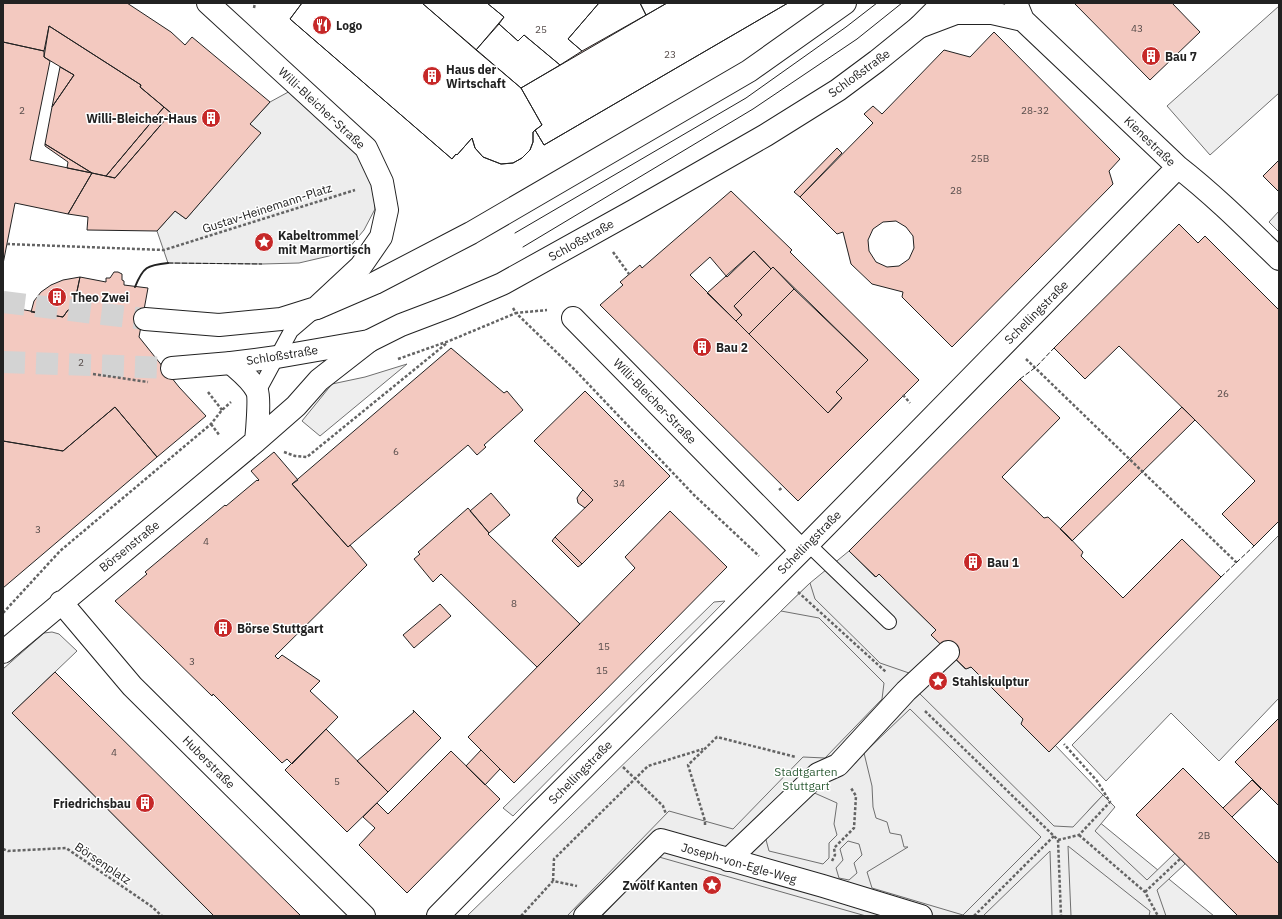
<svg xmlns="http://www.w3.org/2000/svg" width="1282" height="919" viewBox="0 0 1282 919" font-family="'IBM Plex Sans',sans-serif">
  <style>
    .green { fill: #eee; stroke: #6f6f6f }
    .parking { fill: #ededed; stroke: #6f6f6f; fill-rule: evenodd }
    .building { fill: #f3c9c0; stroke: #222; fill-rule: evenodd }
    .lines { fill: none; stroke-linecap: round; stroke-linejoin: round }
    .secondary-tunnel { stroke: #d3d3d3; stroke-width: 22; stroke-dasharray: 22 11; stroke-linecap: butt }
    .primary-tunnel { stroke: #d3d3d3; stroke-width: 22; stroke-dasharray: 22 11; stroke-linecap: butt }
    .lane-casing { stroke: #222; stroke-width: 16 }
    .street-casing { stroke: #222; stroke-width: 24 }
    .secondary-casing { stroke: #222; stroke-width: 24 }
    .primary-casing { stroke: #222; stroke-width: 24 }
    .path { stroke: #646464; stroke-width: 2.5; stroke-dasharray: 3 2; stroke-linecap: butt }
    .lane { stroke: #fff; stroke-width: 14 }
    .street { stroke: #fff; stroke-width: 22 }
    .secondary { stroke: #fff; stroke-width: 22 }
    .primary { stroke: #fff; stroke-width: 22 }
    .tram { stroke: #222; stroke-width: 1 }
    .fence { stroke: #222; stroke-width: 1; stroke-dasharray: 5 2; stroke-linecap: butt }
    .wall { stroke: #222; stroke-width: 2 }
    .labels { text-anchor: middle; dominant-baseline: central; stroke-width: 3; stroke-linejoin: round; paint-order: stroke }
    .number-label { font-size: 10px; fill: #564c4a }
    .poi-label { font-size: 12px; font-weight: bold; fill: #222; stroke: #fff; text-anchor: start }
    .street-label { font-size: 12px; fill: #222; stroke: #fff }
    .park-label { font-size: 12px; fill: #2f5e38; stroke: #fff }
  </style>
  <rect width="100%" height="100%" fill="#fff"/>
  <path class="green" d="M1279,6V93L1210,155L1167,106Z
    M407,364L320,436L302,421L332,384L365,377Z
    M849,551L875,577L879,574L936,630L953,657L965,669L971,667L1023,719L1049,752L1055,745L1103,795L1087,812L1214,916H467L810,583Z"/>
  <path class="parking" d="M292,90L358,153L374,183L375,209L364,230L349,248L329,256L299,263L262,264L168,263L157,231L175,211L186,219L260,133L250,124L270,102Z
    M1279,211V232L1269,222Z
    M1279,535V698L1219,761L1171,713L1106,781L1072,745Z
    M810,583L815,599L880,663L909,673L941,644L917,691L1054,826L1073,827L1103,795L1115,807L1095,831L1147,880L1175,853L1185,864L1157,890L1166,916H1149L1150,911L1068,846L1071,916H1052L1050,851L983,916H866L659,857L602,916H567L669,811L733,829L803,757L825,758L882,699L884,683L819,618L781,611ZM910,709L1041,837L963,915L872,888L867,872L908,847H904L901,835L890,833L887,822L876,818L873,807L872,786L864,753ZM810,791L837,803L834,824L837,835L829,843V858L823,864L769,851L765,836ZM848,841L859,844L862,855L854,863L857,873L849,880L839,878L836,868L843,860L840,849Z
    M725,601L513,816L503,808L714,602Z
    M52,632L59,634L77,651L12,713L214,916H3V669L44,633Z"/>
  <path class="building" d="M3,3H127L171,32L185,45L192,37L270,102L250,124L261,133L186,219L175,211L157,231L87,230L88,217L68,214L92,173L115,178L171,113L140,87L141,85L49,26L44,51L3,42Z
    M302,3H599L568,39L582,51L646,15L640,3H788L544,145L535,130L533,132V142L530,150L522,158L513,163L501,164L483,157L475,148L472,138L457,155L456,154L452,159L290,19ZM499,24L518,41L524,35L560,65L521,88L476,50Z
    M302,3H422L521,88L542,125L533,132V142L530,150L522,158L513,163L501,164L483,157L475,148L472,138L457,155L456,154L452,159L290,19Z
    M422,3H487L504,17L476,50Z
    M487,3H599L568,39L582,51L560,65L524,35L518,41L499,24L504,17Z
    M640,3H667L646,15Z
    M667,3H788L544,145L535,130L542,125L521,88Z
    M1074,3H1172L1200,32L1150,80Z
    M49,26L141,85L140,87L164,107L106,176L92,173L45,144L52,107L74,75L44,57Z
    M994,32L1120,159L1109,171L1113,184L952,347L902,297L903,292L872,284L851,264L843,232L837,234L800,197L873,123L864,114L873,106L882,114L944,50L970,57ZM896,221L906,227L913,236L914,248L909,259L899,266L887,267L876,262L869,251L868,240L873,229L883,222Z
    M3,42L44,51V57L50,61L30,160L92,173L68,214L15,203L3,264Z
    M60,67L74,75L52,107Z
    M164,107L171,113L115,178L106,176Z
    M45,144L92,173L67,168L68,162L45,146Z
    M837,148L842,153L800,197L794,192Z
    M1279,160V192L1263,176Z
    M731,191L792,250L790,252L919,380L798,501L600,305L623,285L620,282L640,265L642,268ZM754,251L771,269L773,267L868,360L836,392L842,398L828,413L690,275L710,257L727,277Z
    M1179,224L1198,243L1205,236L1279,310V521L1254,546L1222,514L1255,481L1195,420L1119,346L1085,379L1054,348Z
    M754,251L771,269L734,306L742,315L736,321L707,293Z
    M773,267L794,289L749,334L736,321L742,315L734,306Z
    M114,272H118L122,274V280L124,281V285L148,288L139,337L179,387L206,416L157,457L115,407L63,451L3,441V306L63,317L68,310H73L80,277L106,282V278H110Z
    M80,277L73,310H68L63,317L31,312L34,301L41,292L51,285L63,280Z
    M794,289L868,360L836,392L842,398L828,413L749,334Z
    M451,348L504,393L507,391L523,410L484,445L486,447L477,455L468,445L348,547L292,484Z
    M1020,379L1060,418L1002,477L1044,518L1048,517L1067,535L1083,552L1081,556L1123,598L1182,539L1221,577L1049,752L1021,724L1023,719L971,667L966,669L931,635L936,630L879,574L876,577L849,551Z
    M585,391L670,476L582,564L555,537L593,500L534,441Z
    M115,407L157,457L3,588V441L63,451Z
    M1182,407L1195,420L1072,541L1060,529Z
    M274,452L298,480L292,484L348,547L350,545L367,565L275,656L278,659L282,655L320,681L310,691L338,717L292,764L287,759L282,763L213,694L212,696L115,601L147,574L145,572L225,505L226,506L257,480L258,481L259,480L251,471Z
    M583,490L593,500L585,508L578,503L577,498L581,492Z
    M491,493L510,515L489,533L470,511Z
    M468,508L489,533L488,534L580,624L537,667L441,574L433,582L414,559L420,554L418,552Z
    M670,511L727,567L514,783L468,737L635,568L625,557Z
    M555,537L582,564L578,567L552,541Z
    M440,604L451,616L414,648L403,635Z
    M55,672L96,713L301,916H214L12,713Z
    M413,710L441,738L388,792L357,761L414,712Z
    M1279,718V806L1235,762Z
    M326,729L388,792L347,832L285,770Z
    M481,750L500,769L485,785L466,766Z
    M451,751L500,799L407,893L359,845L375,828L363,817L377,803L388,814Z
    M1183,768L1279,864V916H1238L1136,815Z
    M1252,780L1261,789L1232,817L1223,808Z"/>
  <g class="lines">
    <path class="secondary-tunnel" d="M3,362L172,368"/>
    <path class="primary-tunnel" d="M3,302L145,319"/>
    <defs>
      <path id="lane" d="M258,392L291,331L312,313
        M808,544L889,622"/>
      <path id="street" d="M1016,3L1023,20L1178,167C1214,195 1246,227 1279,259
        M919,27L956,13H992L1023,20
        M573,318L801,550
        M231,363C240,371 252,380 257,391C260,398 257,432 256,441
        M61,602L132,686L364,916
        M3,652L256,441L296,406L319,380L369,341
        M728,860L818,774L838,765L906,691L948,652
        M438,916L534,818L808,544L1178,167
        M585,916L661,840L823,886L921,916"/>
      <path id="secondary" d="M317,308L375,283L471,233L749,71L845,3
        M172,368L231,363L277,357L369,341L401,325L451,306L502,284L635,210L766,135L838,90L877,61L919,27L943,3"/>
      <path id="primary" d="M145,319L219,325L281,319L316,308L361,266L381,237L387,210L382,182L366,148L208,3"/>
    </defs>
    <use href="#lane" class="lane-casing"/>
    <use href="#street" class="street-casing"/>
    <use href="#secondary" class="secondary-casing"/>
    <use href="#primary" class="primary-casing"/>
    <path class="path" d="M254,8L255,3
      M7,244L164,250L355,190
      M613,252L629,274
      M513,308L516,313L547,310
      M398,359L449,341L516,313L575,370L694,495L759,556
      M1026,359L1237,563
      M93,374L148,382
      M208,392L222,410
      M903,395L910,403
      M211,424L220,436
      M284,452L295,456L307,457L447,343
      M779,490L783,487
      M798,592L886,672
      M3,613L60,551L211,424L222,410L231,402
      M925,711L1058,840L1061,916
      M623,767L663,806L666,814
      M705,825V821L688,765L717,737L796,757
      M1079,835L1145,892L1158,916
      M1058,840L1079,835L1110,802L1097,781L1064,744
      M3,849L8,851L66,848L151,906L162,916
      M832,861L835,855L834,848L854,828L856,796L851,788
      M553,881L554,859L648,766L703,749
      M1145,892L1180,859
      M521,916L553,881L577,886
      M974,916L1054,836"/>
    <use href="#lane" class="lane"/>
    <use href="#street" class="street"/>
    <use href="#secondary" class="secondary"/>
    <use href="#primary" class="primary"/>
    <path class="tram" d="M515,233L746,98L846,27L877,3
      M523,247L753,109L857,39L902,3"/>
    <path class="fence" d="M168,263L262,264
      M1020,379L1036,367L1054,348
      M1221,577L1254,546"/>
    <path class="wall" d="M135,287C143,267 147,265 168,263"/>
  </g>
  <defs>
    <symbol id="restaurant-disc" viewBox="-11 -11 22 22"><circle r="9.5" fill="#c62828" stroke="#fff"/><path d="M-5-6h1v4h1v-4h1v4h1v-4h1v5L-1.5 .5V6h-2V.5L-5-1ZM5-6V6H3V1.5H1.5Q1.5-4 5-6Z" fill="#fff"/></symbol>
    <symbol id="building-disc" viewBox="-11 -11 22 22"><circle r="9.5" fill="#c62828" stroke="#fff"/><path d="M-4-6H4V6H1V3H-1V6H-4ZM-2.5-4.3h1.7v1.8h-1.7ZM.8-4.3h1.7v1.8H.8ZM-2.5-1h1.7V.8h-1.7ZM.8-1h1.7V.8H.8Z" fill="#fff"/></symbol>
    <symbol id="sight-disc" viewBox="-11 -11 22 22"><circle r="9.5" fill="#c62828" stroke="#fff"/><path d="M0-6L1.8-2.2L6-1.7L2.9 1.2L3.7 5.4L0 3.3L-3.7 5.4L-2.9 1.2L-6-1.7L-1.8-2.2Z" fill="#fff"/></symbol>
  </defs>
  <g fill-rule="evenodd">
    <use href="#restaurant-disc" x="311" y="14" width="22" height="22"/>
    <use href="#building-disc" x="1140" y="45" width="22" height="22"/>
    <use href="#building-disc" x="421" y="65" width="22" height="22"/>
    <use href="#building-disc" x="200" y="107" width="22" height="22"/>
    <use href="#sight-disc" x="253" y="231" width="22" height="22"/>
    <use href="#building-disc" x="46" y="286" width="22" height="22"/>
    <use href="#building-disc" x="691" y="336" width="22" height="22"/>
    <use href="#building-disc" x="962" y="551" width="22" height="22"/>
    <use href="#building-disc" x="212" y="617" width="22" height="22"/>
    <use href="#sight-disc" x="927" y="670" width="22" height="22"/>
    <use href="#building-disc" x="134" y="792" width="22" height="22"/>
    <use href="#sight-disc" x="701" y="874" width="22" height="22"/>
  </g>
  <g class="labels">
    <g class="number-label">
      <text x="1137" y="28">43</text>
      <text x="541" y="29">25</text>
      <text x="670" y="54">23</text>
      <text x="22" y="110">2</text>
      <text x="1035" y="110">28-32</text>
      <text x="980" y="158">25B</text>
      <text x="956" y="190">28</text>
      <text x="81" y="362">2</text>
      <text x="1223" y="393">26</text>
      <text x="396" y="451">6</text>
      <text x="619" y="483">34</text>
      <text x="38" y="529">3</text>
      <text x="206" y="541">4</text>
      <text x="514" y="603">8</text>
      <text x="604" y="646">15</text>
      <text x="192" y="661">3</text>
      <text x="602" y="670">15</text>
      <text x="114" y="752">4</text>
      <text x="337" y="781">5</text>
      <text x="1204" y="835">2B</text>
    </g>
    <g class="poi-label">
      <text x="336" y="25">Logo</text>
      <text x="1165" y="56">Bau 7</text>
      <text x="446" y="69">Haus der<tspan x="446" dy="14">Wirtschaft</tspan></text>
      <text x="197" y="118" text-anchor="end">Willi-Bleicher-Haus</text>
      <text x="278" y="235">Kabeltrommel<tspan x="278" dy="14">mit Marmortisch</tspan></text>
      <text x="71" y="297">Theo Zwei</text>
      <text x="716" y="347">Bau 2</text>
      <text x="987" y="562">Bau 1</text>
      <text x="237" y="628">Börse Stuttgart</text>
      <text x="952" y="681">Stahlskulptur</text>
      <text x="131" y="803" text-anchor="end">Friedrichsbau</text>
      <text x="698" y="885" text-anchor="end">Zwölf Kanten</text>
    </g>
    <g class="street-label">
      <text transform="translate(859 73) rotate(-36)">Schloßstraße</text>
      <text transform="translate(322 108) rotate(43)">Willi-Bleicher-Straße</text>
      <text transform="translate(1150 141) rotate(44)">Kienestraße</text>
      <text transform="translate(267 208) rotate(-18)">Gustav-Heinemann-Platz</text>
      <text transform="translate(581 240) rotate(-29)">Schloßstraße</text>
      <text transform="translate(1036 312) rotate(-45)">Schellingstraße</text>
      <text transform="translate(282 355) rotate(-9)">Schloßstraße</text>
      <text transform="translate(655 401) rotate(46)">Willi-Bleicher-Straße</text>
      <text transform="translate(809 542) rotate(-45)">Schellingstraße</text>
      <text transform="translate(129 546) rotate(-39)">Börsenstraße</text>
      <text transform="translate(209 762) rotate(45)">Huberstraße</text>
      <text transform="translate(580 772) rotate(-45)">Schellingstraße</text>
      <text transform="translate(103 863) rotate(34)">Börsenplatz</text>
      <text transform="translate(739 863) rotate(16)">Joseph-von-Egle-Weg</text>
    </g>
    <g class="park-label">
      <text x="806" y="771">Stadtgarten<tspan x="806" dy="14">Stuttgart</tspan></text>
    </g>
  </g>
  <rect width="1282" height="919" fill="none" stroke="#222222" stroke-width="8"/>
</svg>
